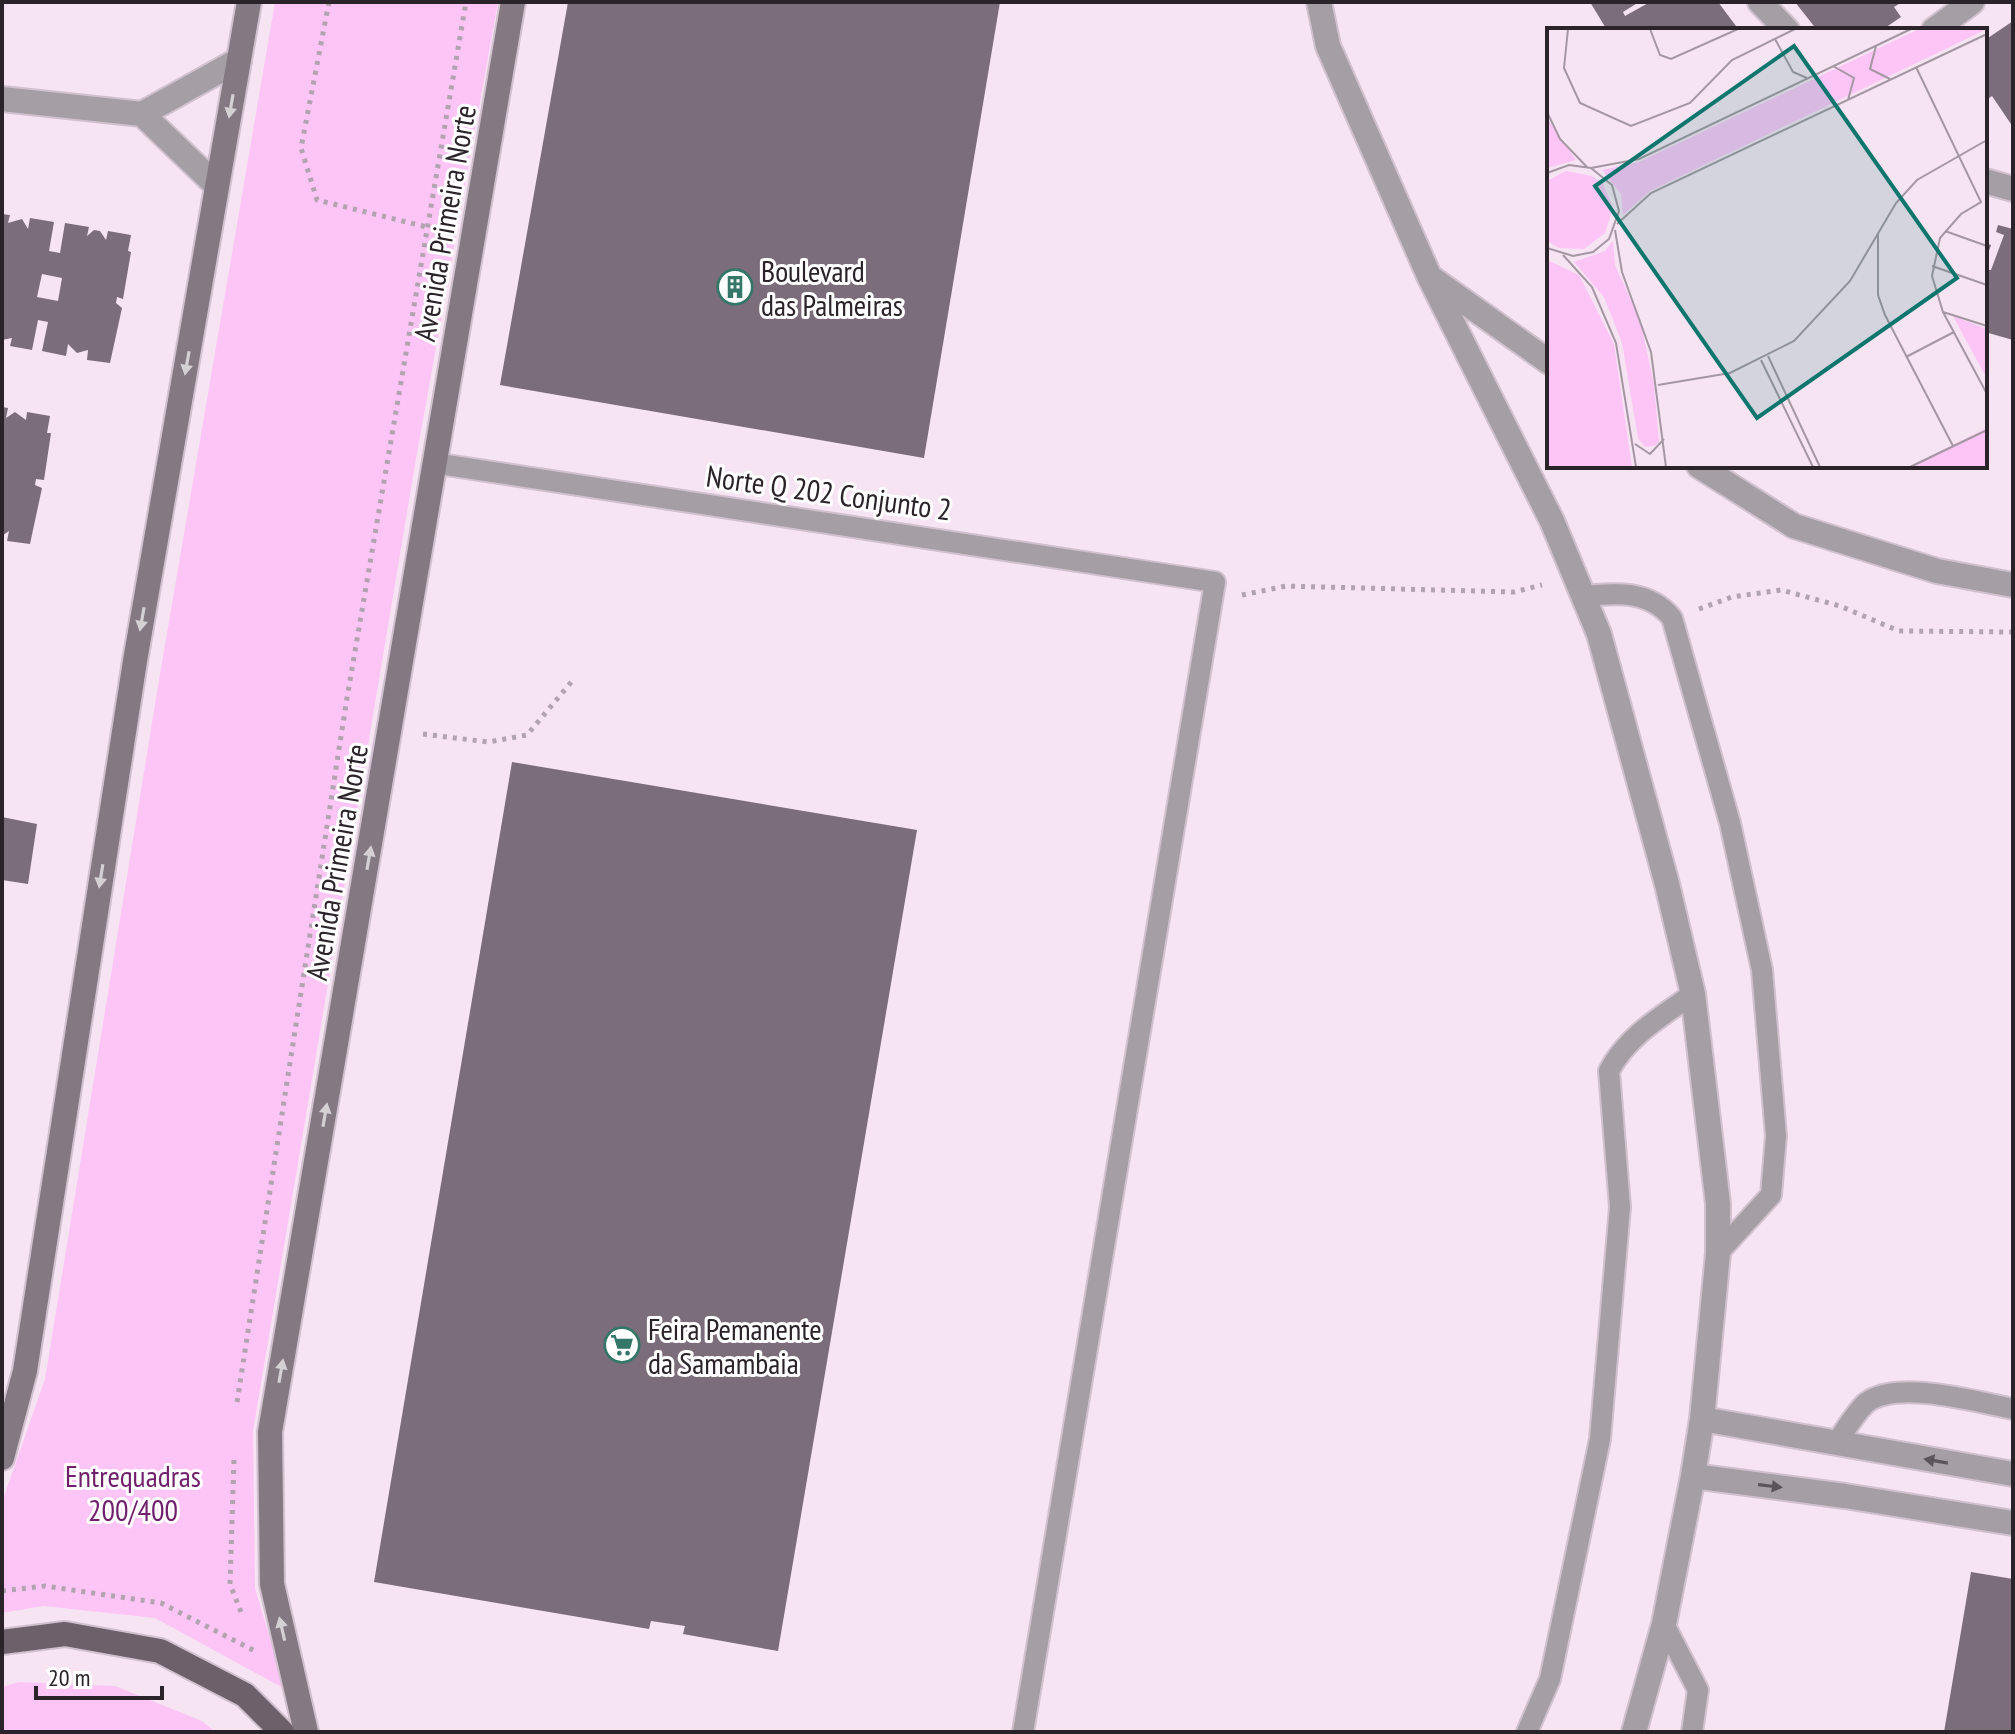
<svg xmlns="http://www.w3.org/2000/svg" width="2015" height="1734" viewBox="0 0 2015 1734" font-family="'PT Sans Narrow',sans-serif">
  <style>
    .green { fill: #fcc5f6 }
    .building { fill: #7c6d7a; fill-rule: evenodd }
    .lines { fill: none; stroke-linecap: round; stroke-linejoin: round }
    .lane-casing { stroke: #d1c1cf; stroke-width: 24 }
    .street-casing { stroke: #d1c1cf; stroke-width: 28 }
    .secondary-casing { stroke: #d1c1cf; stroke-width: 28 }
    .primary-casing { stroke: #d1c1cf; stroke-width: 28 }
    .path { stroke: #b1a3af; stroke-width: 5; stroke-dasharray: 4 6; stroke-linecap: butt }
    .lane { stroke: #a59ea4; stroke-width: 20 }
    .street { stroke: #a59ea4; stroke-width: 24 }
    .secondary { stroke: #847983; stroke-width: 24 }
    .primary { stroke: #6d606b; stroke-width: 24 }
    .oneway { fill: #d4d0d4 }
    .oneway2 { fill: #5b545a }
    .labels { text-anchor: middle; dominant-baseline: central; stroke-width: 6; stroke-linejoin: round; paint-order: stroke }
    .street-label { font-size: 30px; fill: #2a2329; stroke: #fff }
    .poi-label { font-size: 30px; fill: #2a2329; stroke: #fff; text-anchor: start }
    .park-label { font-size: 30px; fill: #6f1f6b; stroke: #fff }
    .inset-road { fill: none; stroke: #a497a2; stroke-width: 2 }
    .view { fill: #0f766e; fill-opacity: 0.15; stroke: #0f766e; stroke-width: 4 }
    .inset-edge { fill: none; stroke: #2a2329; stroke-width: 4 }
  </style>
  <rect width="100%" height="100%" fill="#f6e4f3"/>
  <path class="green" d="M275,2H498L416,459L253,1431L255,1588L285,1689L155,1618L43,1606L2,1613V1502L45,1379L159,680Z
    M19,1682L115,1686L202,1721L215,1732H2V1687Z"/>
  <path class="building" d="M568,2H1000L924,458L500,385Z
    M1590,2H1639L1623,12L1625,16L1650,2H1718L1739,30H1607Z
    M1795,2H1902L1894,7L1901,17L1882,30H1817Z
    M2013,21V127L1992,96L1985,101V40Z
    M2,214L10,215L8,223L22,219L28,229L30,218L54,222L49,251L60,253L65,223L89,227L87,236L94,230L100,231L106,240L108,231L131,235L128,251L131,252L123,299L117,297L116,303L122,308L110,363L87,360L88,350L77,353L68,344L66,356L42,351L48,322L38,320L32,350L10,346L12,338L2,340ZM42,274L62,278L58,301L37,297Z
    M1998,225L2013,229V340L1985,332V270H1991L2004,235L1996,232Z
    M1985,243L1991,245L1985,262Z
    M2,407L8,408L6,418L15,412L26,420L27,412L50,416L47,433H51L44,480L36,479L35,485L42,488L30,544L7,541L9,531L2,536Z
    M512,762L917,830L778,1651L683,1634L685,1626L651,1621L649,1629L374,1582Z
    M2,817L37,824L28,884L2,880Z
    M1971,1572L2013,1579V1732H1944Z"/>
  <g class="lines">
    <defs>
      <path id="lane" d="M433,463L1215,582L1023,1732
        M1584,596C1617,593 1649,590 1672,618L1730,823L1762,970L1776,1136L1771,1195L1718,1253
        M1836,1443C1845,1431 1855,1413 1866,1403C1897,1379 1977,1402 2013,1409
        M1664,1624L1698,1690L1692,1732
        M1527,1732L1550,1679L1600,1439L1620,1207L1609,1071C1627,1036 1662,1016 1693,994"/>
      <path id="street" d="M1319,2L1328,46L1430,278L1552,521L1599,634L1667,884L1693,994L1718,1204V1253L1702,1419L1693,1476L1664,1624L1634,1732
        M1760,2L1787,30
        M1934,30L1972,2
        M2,99L142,114L239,60
        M142,114L217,186
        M1985,181L2013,189
        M1434,280L1549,362
        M1699,466L1794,526L1937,571L2013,585
        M1702,1419L2013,1474
        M1693,1476L1845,1496L2013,1523"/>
      <path id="secondary" d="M2,1458L25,1371L135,661L249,2
        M306,1732L272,1584L270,1432L513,2"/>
      <path id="primary" d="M2,1642L65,1634L160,1651L245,1695L282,1732"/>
    </defs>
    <use href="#lane" class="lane-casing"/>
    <use href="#street" class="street-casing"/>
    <use href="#secondary" class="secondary-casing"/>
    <use href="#primary" class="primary-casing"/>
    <path class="path" d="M329,2L301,148L317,200L443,231
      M1242,595L1286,586L1514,592L1542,585
      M1699,609L1732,597L1781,590L1840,606L1899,631L2013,632
      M423,734L488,742L527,735L573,680
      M237,1402L347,698L466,2
      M234,1460L230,1584L241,1612
      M2,1591L45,1586L161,1603L255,1651"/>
    <use href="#lane" class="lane"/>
    <use href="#street" class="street"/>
    <use href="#secondary" class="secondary"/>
    <use href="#primary" class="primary"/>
  </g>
  <defs><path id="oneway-solid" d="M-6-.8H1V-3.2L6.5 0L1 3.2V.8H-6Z" transform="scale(2)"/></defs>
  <g class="oneway">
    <use href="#oneway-solid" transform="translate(231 106) rotate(100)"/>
    <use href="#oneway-solid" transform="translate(187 363) rotate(100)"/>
    <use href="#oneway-solid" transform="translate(142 619) rotate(100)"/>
    <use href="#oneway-solid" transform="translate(369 858) rotate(-80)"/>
    <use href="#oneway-solid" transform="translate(101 876) rotate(99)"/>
    <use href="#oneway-solid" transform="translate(325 1115) rotate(-80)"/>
    <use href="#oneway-solid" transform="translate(281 1371) rotate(-80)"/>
    <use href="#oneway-solid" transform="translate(282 1629) rotate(-103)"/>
  </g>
  <g class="oneway2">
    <use href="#oneway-solid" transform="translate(1936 1461) rotate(-170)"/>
    <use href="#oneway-solid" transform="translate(1770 1486) rotate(7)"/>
  </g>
  <defs>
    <symbol id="building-ring" viewBox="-11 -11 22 22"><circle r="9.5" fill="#fff" stroke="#347667" stroke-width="1.5"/><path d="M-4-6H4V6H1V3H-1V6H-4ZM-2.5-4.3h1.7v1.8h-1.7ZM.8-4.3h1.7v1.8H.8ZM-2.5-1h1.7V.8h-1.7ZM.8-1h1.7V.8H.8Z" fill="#347667"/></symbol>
    <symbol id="supermarket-ring" viewBox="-11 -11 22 22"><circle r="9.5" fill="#fff" stroke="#347667" stroke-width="1.5"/><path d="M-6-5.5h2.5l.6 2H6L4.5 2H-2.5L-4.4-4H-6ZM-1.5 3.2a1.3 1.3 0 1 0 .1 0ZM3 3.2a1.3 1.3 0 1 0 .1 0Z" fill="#347667"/></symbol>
  </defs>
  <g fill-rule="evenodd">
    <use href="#building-ring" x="715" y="267" width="40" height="40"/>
    <use href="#supermarket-ring" x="602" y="1325" width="40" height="40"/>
  </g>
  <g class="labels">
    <g class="street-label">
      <text transform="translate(444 223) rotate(-80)">Avenida Primeira Norte</text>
      <text transform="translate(829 492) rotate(8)">Norte Q 202 Conjunto 2</text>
      <text transform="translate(336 862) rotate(-80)">Avenida Primeira Norte</text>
    </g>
    <g class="poi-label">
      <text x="761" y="270">Boulevard<tspan x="761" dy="34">das Palmeiras</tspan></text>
      <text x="648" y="1328">Feira Pemanente<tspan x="648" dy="34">da Samambaia</tspan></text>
    </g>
    <g class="park-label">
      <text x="133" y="1475">Entrequadras<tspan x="133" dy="34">200/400</tspan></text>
    </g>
  </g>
  <g transform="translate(1547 28)">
    <rect width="440" height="440" fill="#f6e4f3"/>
    <path d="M372,1H440L103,163L76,187L74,166L55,142L92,134ZM0,90L29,132L0,140ZM19,143L45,148L56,156L66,180L58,205L37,221L12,220L0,213V153ZM66,213L68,237L93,292L107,356L112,414L107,418L98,419L91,410L75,315L57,269L27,234L58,223ZM0,232L32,247L67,316L85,439H0ZM406,288L440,301V351ZM440,400V439H361Z" fill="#fcc5f6"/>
    <path class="inset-road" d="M21,1L17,40L33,75L84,98L143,75L185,32L248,1M103,1L113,27L124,31L191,1M228,11L246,44L260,50M329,18L323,41L343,51M286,38L307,50L301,72M369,39L434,174L414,186L393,210L385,248L396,284L440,366M0,84L13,111L40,139M44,140L92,131L364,1M0,145L22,137L44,140L65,157L72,183L62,211L46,224L26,228L0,220M70,196L104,165L440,6M68,202L75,244L104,324L119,439M398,203L440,218M331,206V267L338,287L406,418M16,227L45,259L69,315L89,439M385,238L440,257M396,284L440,298M221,328L273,439M359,329L407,304M214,332L266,439M111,357L183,345L247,313L303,253L349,175L370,152L440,112M88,416L103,426L117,411M363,439L440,402"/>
    <path class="view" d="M247,18L410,250L210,390L48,158Z"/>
    <rect width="440" height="440" class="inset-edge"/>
  </g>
  <rect width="2015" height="1734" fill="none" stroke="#2a2329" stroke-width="8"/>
  <path d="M36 1686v12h126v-12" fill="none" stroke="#2a2329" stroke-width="4"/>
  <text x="48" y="1686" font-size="24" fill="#2a2329" stroke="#ffffff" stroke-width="6" paint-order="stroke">20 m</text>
</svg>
